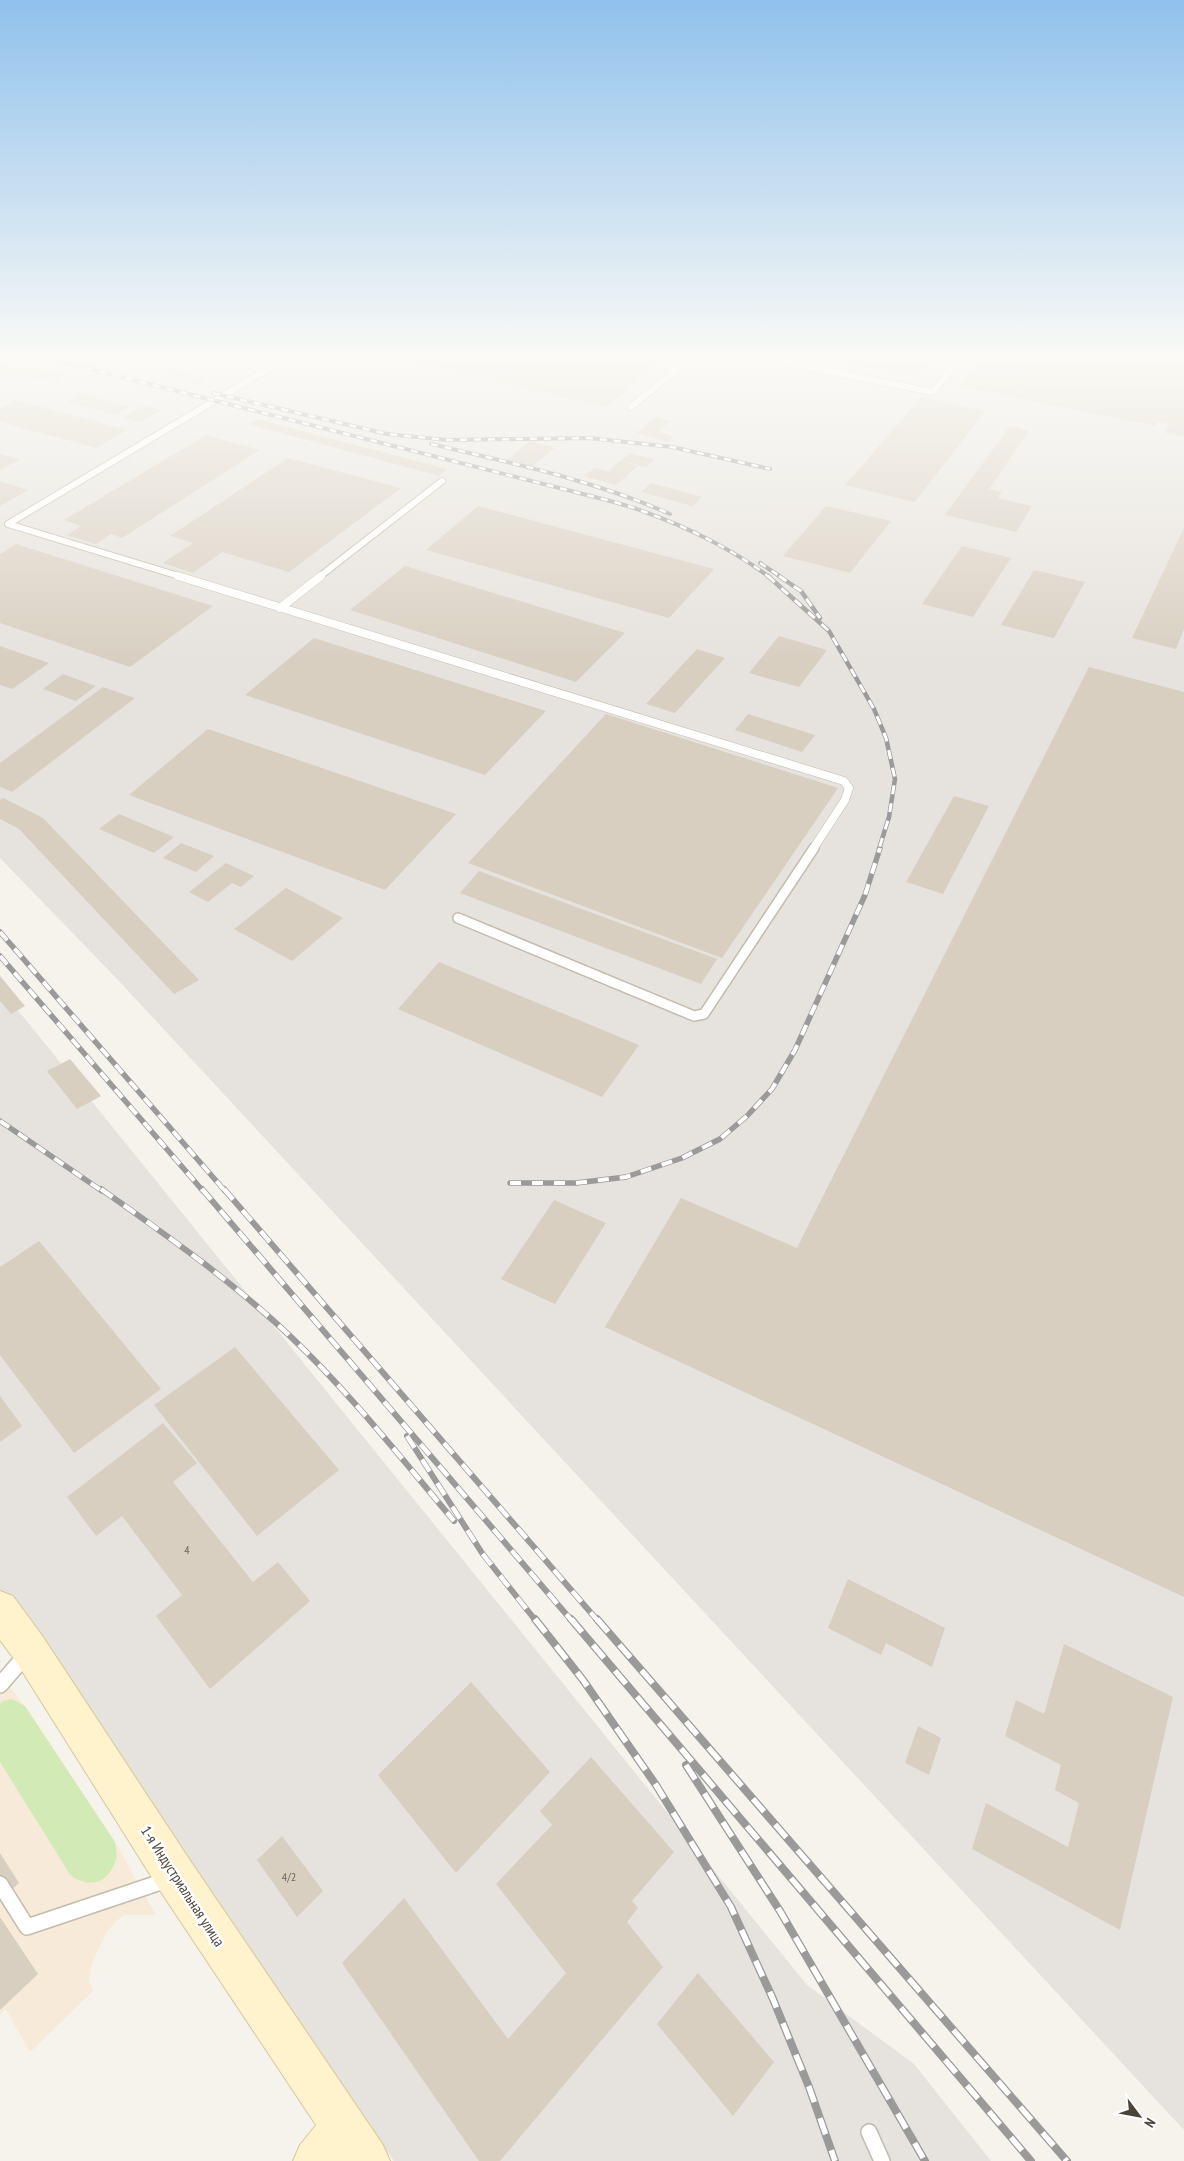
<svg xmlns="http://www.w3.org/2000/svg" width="1184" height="2161" viewBox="0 0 1184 2161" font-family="'PT Sans Narrow',sans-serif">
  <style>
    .commercial { fill: #f7ead8 }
    .industrial { fill: #e6e2dd }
    .green { fill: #d2eab5 }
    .building { fill: #d8cfc1 }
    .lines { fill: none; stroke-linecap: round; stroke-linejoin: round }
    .lane-far3-casing { stroke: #c2bbae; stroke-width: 8 }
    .lane-far2-casing { stroke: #c2bbae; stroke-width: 9 }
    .lane-far1-casing { stroke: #c2bbae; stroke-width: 12 }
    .lane-casing { stroke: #c2bbae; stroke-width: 18 }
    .secondary-casing { stroke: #d6c79b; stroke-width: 2 }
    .lane-far3 { stroke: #fff; stroke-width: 6 }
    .lane-far2 { stroke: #fff; stroke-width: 8 }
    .lane-far1 { stroke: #fff; stroke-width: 9 }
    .lane { stroke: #fff; stroke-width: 15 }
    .secondary { fill: #fff3cd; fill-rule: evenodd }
    .rail-far4-casing { stroke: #9a9a9a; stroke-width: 4 }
    .rail-far3-casing { stroke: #9a9a9a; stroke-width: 4.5 }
    .rail-far2-casing { stroke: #9a9a9a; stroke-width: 5.5 }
    .rail-far1-casing { stroke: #9a9a9a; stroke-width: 6 }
    .rail-casing { stroke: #9a9a9a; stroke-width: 8 }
    .rail-far4 { stroke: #fff; stroke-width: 2.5; stroke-dasharray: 7; stroke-linecap: butt }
    .rail-far3 { stroke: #fff; stroke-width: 3; stroke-dasharray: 9; stroke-linecap: butt }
    .rail-far2 { stroke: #fff; stroke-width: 4; stroke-dasharray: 11; stroke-linecap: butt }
    .rail-far1 { stroke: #fff; stroke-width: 4.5; stroke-dasharray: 14; stroke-linecap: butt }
    .rail { stroke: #fff; stroke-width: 5.5; stroke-dasharray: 17; stroke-linecap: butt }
    .labels { text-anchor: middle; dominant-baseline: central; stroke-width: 5; stroke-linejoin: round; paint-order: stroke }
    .near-number-label { font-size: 12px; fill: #6e675b }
    .near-street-label { font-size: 15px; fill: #4b4439; stroke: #fff }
  </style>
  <rect width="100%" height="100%" fill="#f6f3ec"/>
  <path class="commercial" d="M0,1674L24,1706L115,1842L156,1915H124L115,1922L106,1933L92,1963L89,1981L93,1991L30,2052L6,2009L0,2014Z"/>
  <path class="industrial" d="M0,361H1184V2130L119,981L0,858Z
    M0,988L807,1985L914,2064L991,2161H394L0,1597Z"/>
  <path class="green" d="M12,1699L25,1706L115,1842C116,1848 118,1856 115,1862C107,1884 90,1888 71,1876L0,1762V1704L3,1701Z"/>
  <path class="building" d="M408,361H661L606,407Z
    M837,361H933L917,378Z
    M979,361H1184V436L1165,433L1169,424L1157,422L1155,426L959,386Z
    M0,366L69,371L59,381L0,377Z
    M170,369L198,376L196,378L206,380L198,385L188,382L192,380L164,373Z
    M82,394L130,407L115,415L67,402Z
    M921,397L985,411L915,502L845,485Z
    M15,400L127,430L96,448L0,422V408Z
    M145,405L162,410L140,422L123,417Z
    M656,417L671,421L657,432L674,437L668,442L636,433Z
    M257,419L447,469L439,476L248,424Z
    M1010,426L1029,431L989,489L1002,492L998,498L1032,506L1016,532L945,515Z
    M206,435L260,450L122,538L111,534L96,544L67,535L81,526L64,520Z
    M530,441L555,448L532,466L507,460Z
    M629,453L655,459L646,467L621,461Z
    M0,454L19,459L0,471Z
    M288,458L401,488L289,572L222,552L193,573L163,563L193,543L170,536Z
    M620,461L638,466L616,485L584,476L595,468L608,471Z
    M0,481L28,490L0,506Z
    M651,483L702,497L692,506L641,492Z
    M478,506L714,569L669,618L426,550Z
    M826,506L891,521L850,573L783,556Z
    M1184,528V629L1176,649L1132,638Z
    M16,544L213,606L130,667L0,623V554Z
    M962,546L1011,558L973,617L922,604Z
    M405,566L625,633L576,682L350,610Z
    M1034,570L1085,582L1054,638L1001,625Z
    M779,636L827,650L799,687L749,673Z
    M314,638L546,711L485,775L245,695Z
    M0,646L49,663L12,689L0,685Z
    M697,649L725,658L675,713L646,704Z
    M1089,667L1184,692V1597L605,1327L681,1198L797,1248Z
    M63,674L96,686L76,701L43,689Z
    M103,687L135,698L12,792L0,787V763Z
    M606,714L838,788L722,958L468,863Z
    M748,714L815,735L802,752L735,730Z
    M208,729L456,814L385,890L129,795Z
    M954,796L989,806L943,894L906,882Z
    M3,798L43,818L199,980L174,994L19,829L0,819V800Z
    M119,814L174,837L154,853L99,829Z
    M181,843L214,856L196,872L163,858Z
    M226,863L254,876L241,887L232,883L208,902L189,892Z
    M479,871L717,959L701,984L460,893Z
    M286,888L343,918L292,961L234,929Z
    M439,962L639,1045L602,1097L398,1009Z
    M0,976L25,1006L11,1014L0,1001Z
    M70,1059L101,1096L77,1109L47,1071Z
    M554,1200L606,1223L555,1304L501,1279Z
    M39,1241L161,1389L74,1453L0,1355V1267Z
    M235,1347L339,1470L257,1536L154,1405Z
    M0,1396L22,1426L0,1442Z
    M163,1423L197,1463L173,1482L253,1582L278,1562L310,1601L210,1689L156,1616L182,1595L122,1516L96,1536L67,1497Z
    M848,1579L945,1628L932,1667L886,1643L881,1655L828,1628Z
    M1064,1644L1173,1697L1120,1930L972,1849L986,1803L1068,1847L1079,1803L1055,1790L1061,1765L1005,1736L1016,1700L1044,1714Z
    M471,1682L550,1772L456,1873L378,1775Z
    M918,1726L941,1738L929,1775L905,1763Z
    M591,1757L674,1852L632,1901L638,1908L627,1922L663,1967L500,2161H479L342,1963L404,1898L508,2039L566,1973L496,1884L552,1825L540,1811Z
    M282,1836L323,1891L297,1917L257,1860Z
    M0,1853L19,1883L0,1900Z
    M0,1917L38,1974L0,2010Z
    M698,1973L774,2062L733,2116L657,2024Z"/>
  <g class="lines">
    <defs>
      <path id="lane-far3" d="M780,361L932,392L959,361
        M631,407L687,361
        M182,577L8,524L281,361
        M319,577L442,481"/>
      <path id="lane-far2" d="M178,576L844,781L849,788L845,800L813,849
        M280,608L321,576"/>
      <path id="lane-far1" d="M458,918L694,1016L704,1014L814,848"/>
      <path id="lane" d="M0,1685L26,1655
        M0,1884L27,1927L167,1880
        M869,2132L882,2161"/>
      <path id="secondary" d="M0,1591L13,1596L43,1637L191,1862L383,2145L390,2161H293L300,2145L316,2125L161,1892L17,1663L0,1640Z"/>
    </defs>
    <use href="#lane-far3" class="lane-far3-casing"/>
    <use href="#lane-far2" class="lane-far2-casing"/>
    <use href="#lane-far1" class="lane-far1-casing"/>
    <use href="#lane" class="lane-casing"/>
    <use href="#secondary" class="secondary-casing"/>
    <use href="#lane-far3" class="lane-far3"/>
    <use href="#lane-far2" class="lane-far2"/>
    <use href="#lane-far1" class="lane-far1"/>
    <use href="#lane" class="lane"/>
    <use href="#secondary" class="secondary"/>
    <defs>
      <path id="rail-far4" d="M58,361L575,492C598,498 622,503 645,512C687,527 734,550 769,577
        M213,393L387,434L447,440L589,438L672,447L770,469
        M431,444C512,463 593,480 670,514
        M760,563L781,577"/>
      <path id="rail-far3" d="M768,576L829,631L874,709L886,738L895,779L889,817L879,849
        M779,576L801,591L820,618"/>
      <path id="rail-far2" d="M0,932L225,1191
        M0,956L203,1191
        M0,1121L102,1191
        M510,1183H576L626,1177L682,1158L720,1139L747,1116L772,1089L795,1050L865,895L880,848"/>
      <path id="rail-far1" d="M101,1189C166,1235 232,1281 290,1336C350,1393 401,1458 454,1521
        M202,1189L572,1621
        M224,1189L598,1621
        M407,1436L482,1553L536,1621"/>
      <path id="rail" d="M535,1619L583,1680L656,1785L731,1907L773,1999L809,2087L835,2161
        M571,1619L1031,2161
        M597,1619L1067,2161
        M686,1765L780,1911L925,2161"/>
    </defs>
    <use href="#rail-far4" class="rail-far4-casing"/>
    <use href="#rail-far3" class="rail-far3-casing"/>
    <use href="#rail-far2" class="rail-far2-casing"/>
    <use href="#rail-far1" class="rail-far1-casing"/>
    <use href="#rail" class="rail-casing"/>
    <use href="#rail-far4" class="rail-far4"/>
    <use href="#rail-far3" class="rail-far3"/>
    <use href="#rail-far2" class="rail-far2"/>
    <use href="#rail-far1" class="rail-far1"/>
    <use href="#rail" class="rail"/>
  </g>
  <linearGradient id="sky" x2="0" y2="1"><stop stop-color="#8fc1ec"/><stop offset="0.54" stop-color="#fbfaf6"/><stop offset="1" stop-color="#fbfaf6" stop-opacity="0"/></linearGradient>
  <rect width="1184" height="663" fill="url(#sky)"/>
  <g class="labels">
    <g class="near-number-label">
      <text x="187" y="1549">4</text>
      <text x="289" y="1876">4/2</text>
    </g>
    <g class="near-street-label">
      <text transform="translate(183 1886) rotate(57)">1-я Индустриальная улица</text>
    </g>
  </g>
  <g transform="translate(1139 2116) rotate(122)" stroke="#ffffff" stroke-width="4" paint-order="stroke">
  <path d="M0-4L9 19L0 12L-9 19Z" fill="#4b4439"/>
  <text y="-8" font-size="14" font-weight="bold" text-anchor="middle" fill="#4b4439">N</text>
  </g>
</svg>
